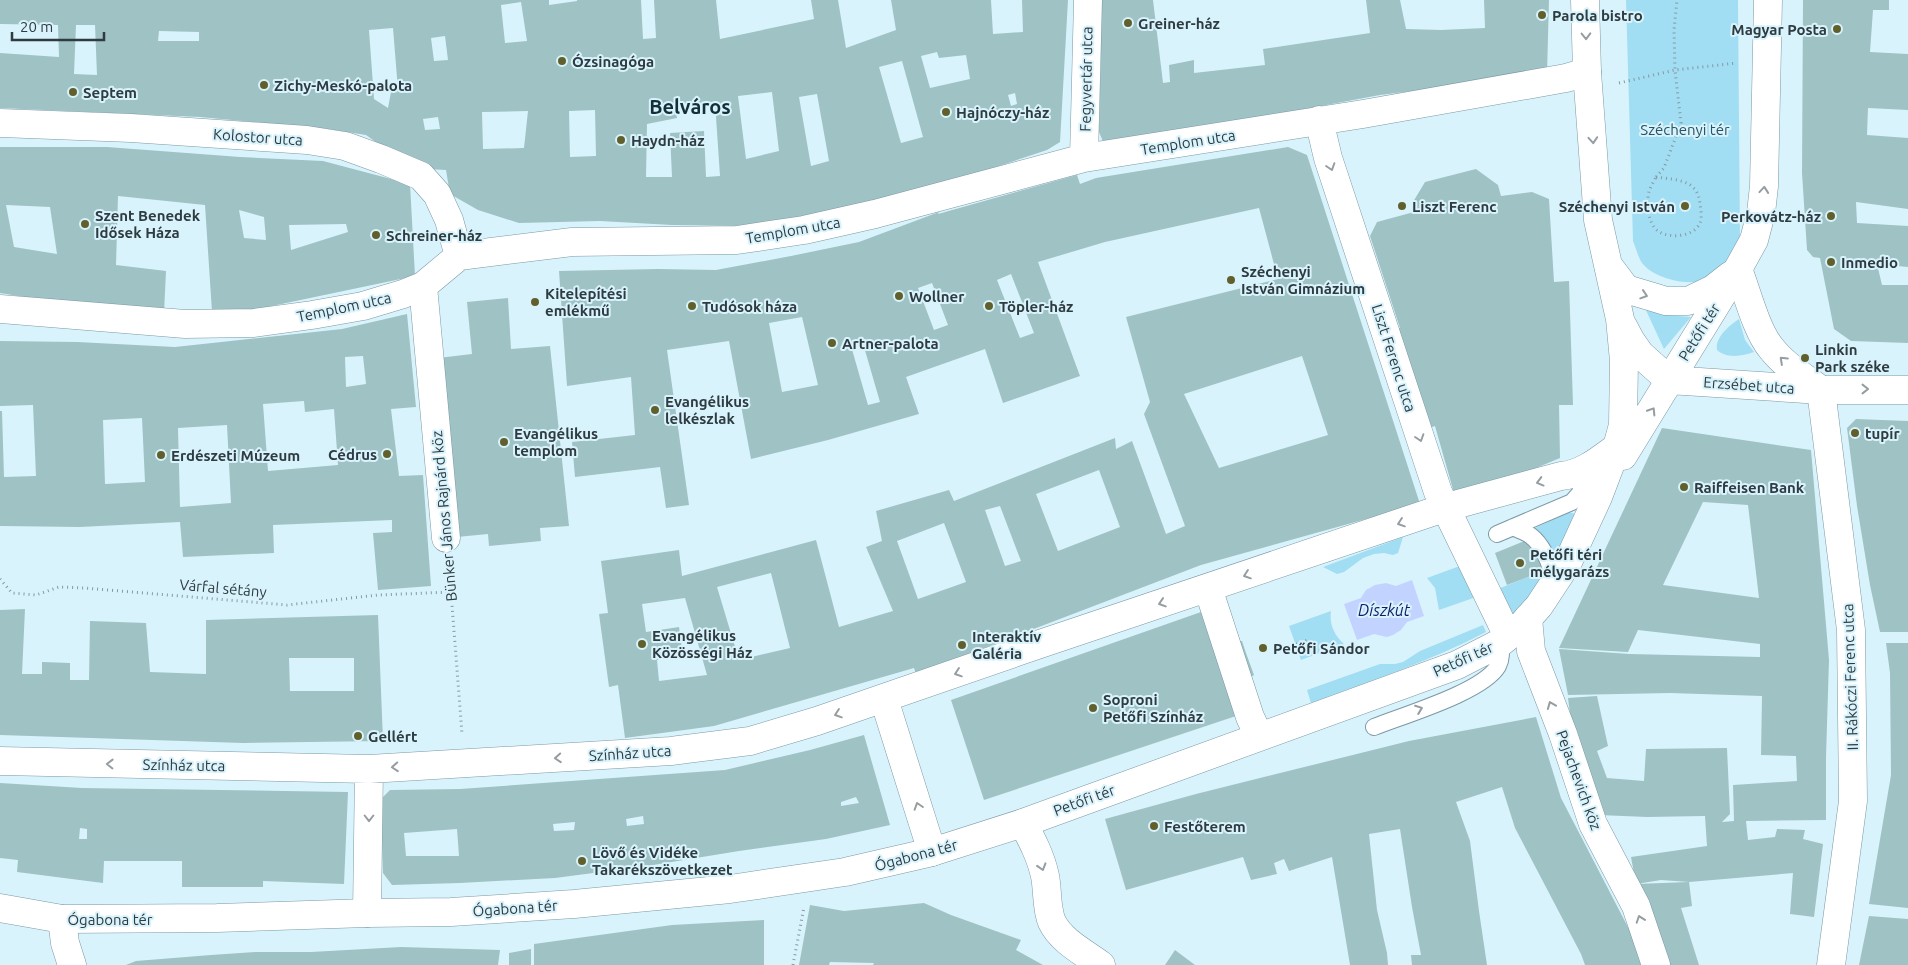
<svg xmlns="http://www.w3.org/2000/svg" width="1908" height="965" viewBox="0 0 1908 965" font-family="Ubuntu,sans-serif">
  <style>
    .green { fill: #a1ddf3 }
    .water { fill: #c2d3ff }
    .building { fill: #9fc2c4; fill-rule: evenodd }
    .lines { fill: none; stroke-linecap: round; stroke-linejoin: round }
    .lane-casing { stroke: #7b99a5; stroke-width: 18 }
    .street-casing { stroke: #7b99a5; stroke-width: 29 }
    .secondary-casing { stroke: #7b99a5; stroke-width: 29 }
    .path { stroke: #8599a0; stroke-width: 3; stroke-dasharray: 1 4; stroke-linecap: butt }
    .lane { stroke: #fff; stroke-width: 16 }
    .street { stroke: #fff; stroke-width: 28 }
    .secondary { stroke: #fff; stroke-width: 28 }
    .oneway { stroke: #969da0 }
    .poi-dot { fill: #61602d; stroke: #d9f3fc; stroke-width: 2 }
    .labels { text-anchor: middle; dominant-baseline: central; stroke-width: 4; stroke-linejoin: round; paint-order: stroke }
    .poi-label { font-size: 15px; font-weight: bold; fill: #2e3b40; stroke: #d9f3fc; text-anchor: start }
    .street-label { font-size: 15px; fill: #2e3b40; stroke: #d9f3fc }
    .park-label { font-size: 15px; fill: #275362; stroke: #d9f3fc }
    .water-label { font-size: 16px; font-style: italic; fill: #0f1c6b; stroke: #d9f3fc }
    .district-label { font-size: 20px; font-weight: bold; fill: #132f38; stroke: #d9f3fc }
  </style>
  <rect width="100%" height="100%" fill="#d9f3fc"/>
  <path class="green" d="M1626,0H1738L1740,244C1734,255 1721,272 1709,278C1692,288 1654,279 1642,263C1638,257 1636,248 1633,241Z
    M1644,306L1667,315L1691,317L1664,349Z
    M1739,319L1745,340L1754,352C1742,356 1727,359 1717,350C1715,337 1729,326 1739,319Z
    M1569,512L1575,514L1556,564L1533,529Z
    M1403,537L1398,553L1393,555L1384,553L1374,554L1363,558L1344,572L1337,574L1323,567Z
    M1468,563L1479,596L1439,610L1435,588L1427,578Z
    M1542,565L1544,573L1526,606L1509,616L1498,589L1538,573Z
    M1331,611C1329,624 1334,635 1344,644L1301,660L1289,626Z
    M1483,625L1486,632C1431,661 1369,681 1311,703L1307,690L1380,664H1395L1403,662L1420,651Z"/>
  <path class="water" d="M1412,580L1424,616L1407,622L1401,630L1393,635L1387,637L1374,634L1357,640L1344,604L1361,598L1366,590L1375,585L1386,583L1396,586Z"/>
  <path class="building" d="M0,0H549V5L577,1V0H641L643,39L656,38L654,0H716L720,39L814,19L811,0H838L846,48L896,30L891,0H991L993,34L1023,32L1022,0H1068L1060,142L1047,150L987,170L873,203L749,226L672,225L600,221L519,223L478,210L450,194L446,170L408,168L397,157L366,135L328,129L200,117L0,108V53L59,57L58,25L0,24ZM521,2L527,41L505,43L501,5ZM76,25H95L97,75L74,74ZM393,28L398,90L391,92L388,108L374,99L369,30ZM159,31L199,32V41H158ZM445,36L448,60L434,61L431,38ZM937,52L939,58L966,55L970,79L930,88L921,56ZM902,61L923,137L901,143L879,67ZM772,92L779,151L746,159L738,96ZM1015,93L1017,104L1011,106L1008,95ZM817,94L829,161L811,166L799,97ZM715,102L720,176L706,177L704,131L670,133L672,177H646L647,124L677,118L676,109ZM595,110L596,156L570,157L569,111ZM528,111L524,148L483,149L482,112ZM438,117L440,129L425,130L423,119Z
    M1100,0H1153L1163,83L1170,82L1169,65L1194,60V73L1265,65L1263,49L1370,33L1366,0H1400L1406,29L1441,30L1485,28L1484,0H1549L1547,74L1380,95L1105,146L1099,132L1101,52Z
    M1803,0H1889V10H1873L1870,52L1908,54V110L1868,108L1867,135L1908,138V209L1856,202L1857,223L1908,226V267L1877,264L1882,285H1908V343L1851,341L1834,329L1820,258L1813,257L1807,250L1802,173Z
    M0,147H107L240,157L323,161L410,184L415,276L253,310L212,312L205,205L118,196L116,265L166,271L164,313L86,307L0,293ZM6,205L50,207L57,254L14,247ZM239,210L264,217L266,240L244,238ZM346,224L348,232L291,250L289,225Z
    M1288,147L1307,155L1420,504L1201,565L916,674L914,668L714,726L625,738L618,685L609,687L599,614L608,613L601,561L679,550L682,576L816,540L839,627L893,611L866,547L882,541L876,511L949,490L954,501L1115,438L1116,449L1132,441L1166,534L1185,526L1144,414L1150,402L1126,317L1278,279L1259,208L1105,242L1038,262L1080,376L1003,403L985,349L906,377L919,414L828,440L751,459L729,341L667,350L689,505L666,508L660,467L575,477L572,442L635,435L631,377L567,386L559,271L658,269L716,270L791,256L859,242L939,212L938,214L1077,175L1080,184L1096,178ZM1011,274L1034,333L1020,338L997,280ZM932,283L948,325L934,330L918,288ZM802,317L818,385L782,392L769,323ZM862,340L880,402L868,405L851,346ZM1302,356L1328,435L1219,468L1184,394ZM1099,470L1120,527L1058,551L1036,494ZM1000,506L1021,561L1005,566L985,510ZM944,523L966,582L918,599L897,541ZM771,573L790,648L739,660L717,587ZM685,598L707,675L659,681L657,660L683,657L679,627L646,632L642,604Z
    M1476,169L1498,185L1501,196L1532,192L1549,199L1554,282L1569,281L1573,405H1559L1560,458L1529,471L1454,493L1435,426L1426,429L1391,330L1400,328L1370,236L1377,222L1414,212L1413,202L1425,182Z
    M508,298L511,349L550,346L569,526L540,528L541,541L489,546L488,534L457,537L438,358L472,354L467,302Z
    M407,314L416,407L391,409L399,476L423,475L431,586L378,590L373,533L392,532V520L273,525L274,553L183,557L180,522L80,527L0,526V411H2L4,477L36,476L33,405L0,406V341L77,342L175,347L342,329ZM363,356L366,384L346,387L345,357ZM304,401L305,412L334,409L338,465L268,471L263,404ZM142,418L145,482L105,484L103,420ZM227,425L231,503L180,507L178,428Z
    M1856,419L1908,421V632H1880L1870,585L1857,506L1847,428Z
    M1662,428L1811,450L1829,660L1826,757V820L1746,821L1748,840L1775,837L1777,829L1805,830L1803,839L1823,844L1814,917L1790,914L1793,873L1689,882L1692,906L1681,908L1699,965H1665L1636,884L1631,857L1707,846L1705,816L1647,817L1599,815L1574,745L1568,698L1597,696L1608,746L1597,751L1607,778L1644,781L1646,749L1727,748L1730,814L1722,822L1734,821L1733,785L1797,781L1796,756L1761,755L1762,696L1670,693L1568,695L1559,649L1629,654L1760,657V644L1638,630L1628,652L1559,648ZM1703,502L1748,505L1759,598L1663,585ZM1661,880L1689,882L1636,884Z
    M1522,542H1528L1536,547L1542,565L1538,573L1507,585L1495,553Z
    M25,609L22,674H42V662L70,663V680H89L90,621L146,623L150,672L206,674V620L378,615L383,741L243,743L0,735V610ZM289,658H354V691H290Z
    M1201,612L1214,651L1240,641H1242L1246,653L1254,675L1251,677L1236,716L984,800L951,700Z
    M1886,643H1908V908L1869,904L1891,775L1890,673Z
    M1536,717L1561,798L1631,933L1641,965H1585L1581,954L1515,828L1502,787L1456,802L1470,841L1479,911L1487,965H1412L1411,955H1421L1412,907L1400,829L1369,834L1377,910L1387,953L1388,965H1350L1332,857L1289,871L1284,859L1274,863L1277,874L1251,880L1243,857L1126,890L1105,819L1196,794L1409,741Z
    M864,735L890,825L826,839L739,851L647,866L555,878L460,883L392,885L383,873L381,799L390,790L460,789L725,770L810,750ZM856,797L859,803L841,806V802ZM643,816L644,824L627,826L626,819ZM575,822L574,830L554,831L553,824ZM457,829L459,856H406L404,833Z
    M0,783L82,788L348,792L344,884L263,881V887H182V861H104L103,883L17,872L18,860L0,858ZM80,828L87,829V839H79Z
    M924,903L951,915L1021,940L1016,950L1043,965H873L874,963L830,962L829,965H799L810,905L844,911Z
    M1869,916L1908,919V965H1859Z
    M764,920V965H534V944L672,925Z
    M401,947L500,950L498,965H126L136,961L211,955L255,952H311Z
    M531,949V965H509V953Z
    M1175,950L1195,965H1165Z"/>
  <g class="lines">
    <defs>
      <path id="lane" d="M1513,527C1518,530 1526,532 1531,536C1544,546 1551,566 1555,582
        M1497,534L1572,502L1580,493L1587,468
        M1374,727C1404,715 1483,692 1498,666C1502,658 1501,652 1500,643"/>
      <path id="street" d="M1319,120L1328,158L1438,492L1503,626
        M0,123L131,128L307,140L345,146L381,159L421,176L437,194L449,220L459,256
        M1084,158L1088,0
        M1738,269C1747,292 1756,330 1771,348C1784,365 1804,377 1821,390L1851,630L1853,801L1831,965
        M423,286L446,538
        M0,309L185,324L254,323L312,315L363,306L403,294L423,286L459,256L572,242L737,240L804,230L875,214L1084,158L1363,114L1566,78L1587,72
        M1208,588L1250,717L1259,736
        M1528,618L1531,651L1563,734L1593,824L1636,906L1656,965
        M884,699L932,852
        M0,761L369,769L671,751L750,741L817,721L1037,645L1447,507L1561,476C1583,474 1599,460 1617,447
        M1023,823C1032,840 1041,857 1045,876C1048,891 1046,908 1052,922C1061,941 1085,953 1101,965
        M367,913L369,769
        M62,919L65,943L72,965"/>
      <path id="secondary" d="M1608,265L1626,289L1666,301H1688L1713,289L1731,275
        M1623,326L1631,341L1640,354L1669,380L1821,390H1908
        M1623,456L1738,269L1754,240L1761,213L1764,186L1768,0
        M0,908L62,919L217,918L367,913L451,912L574,904L730,889L845,872L932,852L1023,823L1457,665L1500,643L1522,625L1539,606L1568,562L1598,497L1617,447L1623,425L1624,361L1620,319L1598,220L1587,72L1585,0"/>
    </defs>
    <use href="#lane" class="lane-casing"/>
    <use href="#street" class="street-casing"/>
    <use href="#secondary" class="secondary-casing"/>
    <path class="path" d="M1619,83L1675,70L1737,63
      M1656,177L1664,168L1681,123L1675,70L1674,30L1677,0
      M1656,177C1676,180 1698,179 1700,204C1701,210 1702,218 1700,223C1694,237 1669,239 1658,231C1648,224 1646,203 1649,191C1651,186 1654,181 1656,177Z
      M449,566L462,734
      M0,579L12,593L36,595L59,587L84,588L287,605L378,595L452,592
      M1296,644L1308,640
      M793,965L804,907"/>
    <use href="#lane" class="lane"/>
    <use href="#street" class="street"/>
    <use href="#secondary" class="secondary"/>
  </g>
  <defs><path id="oneway-chevron" d="M-2-3.5L2.5 0L-2 3.5" fill="none" stroke-width="1.6" stroke-linecap="round" stroke-linejoin="round" transform="scale(1.25)"/></defs>
  <g class="oneway">
    <use href="#oneway-chevron" transform="translate(1586 36) rotate(89)"/>
    <use href="#oneway-chevron" transform="translate(1593 140) rotate(86)"/>
    <use href="#oneway-chevron" transform="translate(1331 167) rotate(72)"/>
    <use href="#oneway-chevron" transform="translate(1764 190) rotate(-85)"/>
    <use href="#oneway-chevron" transform="translate(1644 295) rotate(18)"/>
    <use href="#oneway-chevron" transform="translate(1783 360) rotate(-137)"/>
    <use href="#oneway-chevron" transform="translate(1865 389)"/>
    <use href="#oneway-chevron" transform="translate(1652 411) rotate(-58)"/>
    <use href="#oneway-chevron" transform="translate(1420 438) rotate(72)"/>
    <use href="#oneway-chevron" transform="translate(1540 482) rotate(165)"/>
    <use href="#oneway-chevron" transform="translate(1401 523) rotate(161)"/>
    <use href="#oneway-chevron" transform="translate(1247 575) rotate(161)"/>
    <use href="#oneway-chevron" transform="translate(1162 603) rotate(162)"/>
    <use href="#oneway-chevron" transform="translate(958 673) rotate(161)"/>
    <use href="#oneway-chevron" transform="translate(1551 705) rotate(-112)"/>
    <use href="#oneway-chevron" transform="translate(1419 709) rotate(-21)"/>
    <use href="#oneway-chevron" transform="translate(838 714) rotate(161)"/>
    <use href="#oneway-chevron" transform="translate(558 758) rotate(176)"/>
    <use href="#oneway-chevron" transform="translate(110 764) rotate(-179)"/>
    <use href="#oneway-chevron" transform="translate(395 767) rotate(176)"/>
    <use href="#oneway-chevron" transform="translate(918 806) rotate(-108)"/>
    <use href="#oneway-chevron" transform="translate(369 818) rotate(90)"/>
    <use href="#oneway-chevron" transform="translate(1042 867) rotate(73)"/>
    <use href="#oneway-chevron" transform="translate(1640 919) rotate(-109)"/>
  </g>
  <g class="poi-dot">
    <circle cx="1542" cy="15" r="5"/>
    <circle cx="1128" cy="23" r="5"/>
    <circle cx="1837" cy="29" r="5"/>
    <circle cx="562" cy="61" r="5"/>
    <circle cx="264" cy="85" r="5"/>
    <circle cx="73" cy="92" r="5"/>
    <circle cx="946" cy="112" r="5"/>
    <circle cx="621" cy="140" r="5"/>
    <circle cx="1402" cy="206" r="5"/>
    <circle cx="1685" cy="206" r="5"/>
    <circle cx="1831" cy="216" r="5"/>
    <circle cx="85" cy="224" r="5"/>
    <circle cx="376" cy="235" r="5"/>
    <circle cx="1831" cy="262" r="5"/>
    <circle cx="1231" cy="280" r="5"/>
    <circle cx="899" cy="296" r="5"/>
    <circle cx="535" cy="302" r="5"/>
    <circle cx="692" cy="306" r="5"/>
    <circle cx="989" cy="306" r="5"/>
    <circle cx="832" cy="343" r="5"/>
    <circle cx="1805" cy="358" r="5"/>
    <circle cx="655" cy="410" r="5"/>
    <circle cx="1855" cy="433" r="5"/>
    <circle cx="504" cy="442" r="5"/>
    <circle cx="387" cy="454" r="5"/>
    <circle cx="161" cy="455" r="5"/>
    <circle cx="1684" cy="487" r="5"/>
    <circle cx="1520" cy="563" r="5"/>
    <circle cx="642" cy="644" r="5"/>
    <circle cx="962" cy="645" r="5"/>
    <circle cx="1263" cy="648" r="5"/>
    <circle cx="1093" cy="708" r="5"/>
    <circle cx="358" cy="736" r="5"/>
    <circle cx="1154" cy="826" r="5"/>
    <circle cx="582" cy="861" r="5"/>
  </g>
  <g class="labels">
    <g class="poi-label">
      <text x="1552" y="15">Parola bistro</text>
      <text x="1138" y="23">Greiner-ház</text>
      <text x="1827" y="29" text-anchor="end">Magyar Posta</text>
      <text x="572" y="61">Ózsinagóga</text>
      <text x="274" y="85">Zichy-Meskó-palota</text>
      <text x="83" y="92">Septem</text>
      <text x="956" y="112">Hajnóczy-ház</text>
      <text x="631" y="140">Haydn-ház</text>
      <text x="1412" y="206">Liszt Ferenc</text>
      <text x="1675" y="206" text-anchor="end">Széchenyi István</text>
      <text x="95" y="215">Szent Benedek<tspan x="95" dy="17">Idősek Háza</tspan></text>
      <text x="1821" y="216" text-anchor="end">Perkovátz-ház</text>
      <text x="386" y="235">Schreiner-ház</text>
      <text x="1841" y="262">Inmedio</text>
      <text x="1241" y="271">Széchenyi<tspan x="1241" dy="17">István Gimnázium</tspan></text>
      <text x="545" y="293">Kitelepítési<tspan x="545" dy="17">emlékmű</tspan></text>
      <text x="909" y="296">Wollner</text>
      <text x="702" y="306">Tudósok háza</text>
      <text x="999" y="306">Töpler-ház</text>
      <text x="842" y="343">Artner-palota</text>
      <text x="1815" y="349">Linkin<tspan x="1815" dy="17">Park széke</tspan></text>
      <text x="665" y="401">Evangélikus<tspan x="665" dy="17">lelkészlak</tspan></text>
      <text x="514" y="433">Evangélikus<tspan x="514" dy="17">templom</tspan></text>
      <text x="1865" y="433">tupír</text>
      <text x="377" y="454" text-anchor="end">Cédrus</text>
      <text x="171" y="455">Erdészeti Múzeum</text>
      <text x="1694" y="487">Raiffeisen Bank</text>
      <text x="1530" y="554">Petőfi téri<tspan x="1530" dy="17">mélygarázs</tspan></text>
      <text x="652" y="635">Evangélikus<tspan x="652" dy="17">Közösségi Ház</tspan></text>
      <text x="972" y="636">Interaktív<tspan x="972" dy="17">Galéria</tspan></text>
      <text x="1273" y="648">Petőfi Sándor</text>
      <text x="1103" y="699">Soproni<tspan x="1103" dy="17">Petőfi Színház</tspan></text>
      <text x="368" y="736">Gellért</text>
      <text x="1164" y="826">Festőterem</text>
      <text x="592" y="852">Lövő és Vidéke<tspan x="592" dy="17">Takarékszövetkezet</tspan></text>
    </g>
    <g class="street-label">
      <text transform="translate(1086 79) rotate(-89)">Fegyvertár utca</text>
      <text transform="translate(258 137) rotate(4)">Kolostor utca</text>
      <text transform="translate(1188 142) rotate(-9)">Templom utca</text>
      <text transform="translate(793 230) rotate(-10)">Templom utca</text>
      <text transform="translate(344 307) rotate(-12)">Templom utca</text>
      <text transform="translate(1699 332) rotate(-58)">Petőfi tér</text>
      <text transform="translate(1394 358) rotate(72)">Liszt Ferenc utca</text>
      <text transform="translate(1749 385) rotate(4)">Erzsébet utca</text>
      <text transform="translate(444 516) rotate(-95)">Bünker János Rajnárd köz</text>
      <text transform="translate(223 588) rotate(5)">Várfal sétány</text>
      <text transform="translate(1463 659) rotate(-24)">Petőfi tér</text>
      <text transform="translate(1850 677) rotate(-92)">II. Rákóczi Ferenc utca</text>
      <text transform="translate(630 753) rotate(-4)">Színház utca</text>
      <text transform="translate(184 765) rotate(1)">Színház utca</text>
      <text transform="translate(1579 780) rotate(70)">Pejachevich köz</text>
      <text transform="translate(1084 800) rotate(-20)">Petőfi tér</text>
      <text transform="translate(916 855) rotate(-15)">Ógabona tér</text>
      <text transform="translate(515 908) rotate(-4)">Ógabona tér</text>
      <text x="110" y="919">Ógabona tér</text>
    </g>
    <g class="park-label">
      <text x="1685" y="129">Széchenyi tér</text>
    </g>
    <g class="water-label">
      <text x="1384" y="610">Díszkút</text>
    </g>
    <g class="district-label">
      <text x="690" y="106">Belváros</text>
    </g>
  </g>
  <path d="M12 32v8h92v-8" fill="none" stroke="#2e3b40" stroke-width="2.5"/>
  <text x="20" y="32" font-size="15" fill="#2e3b40" stroke="#d9f3fc" stroke-width="4" paint-order="stroke">20 m</text>
</svg>
